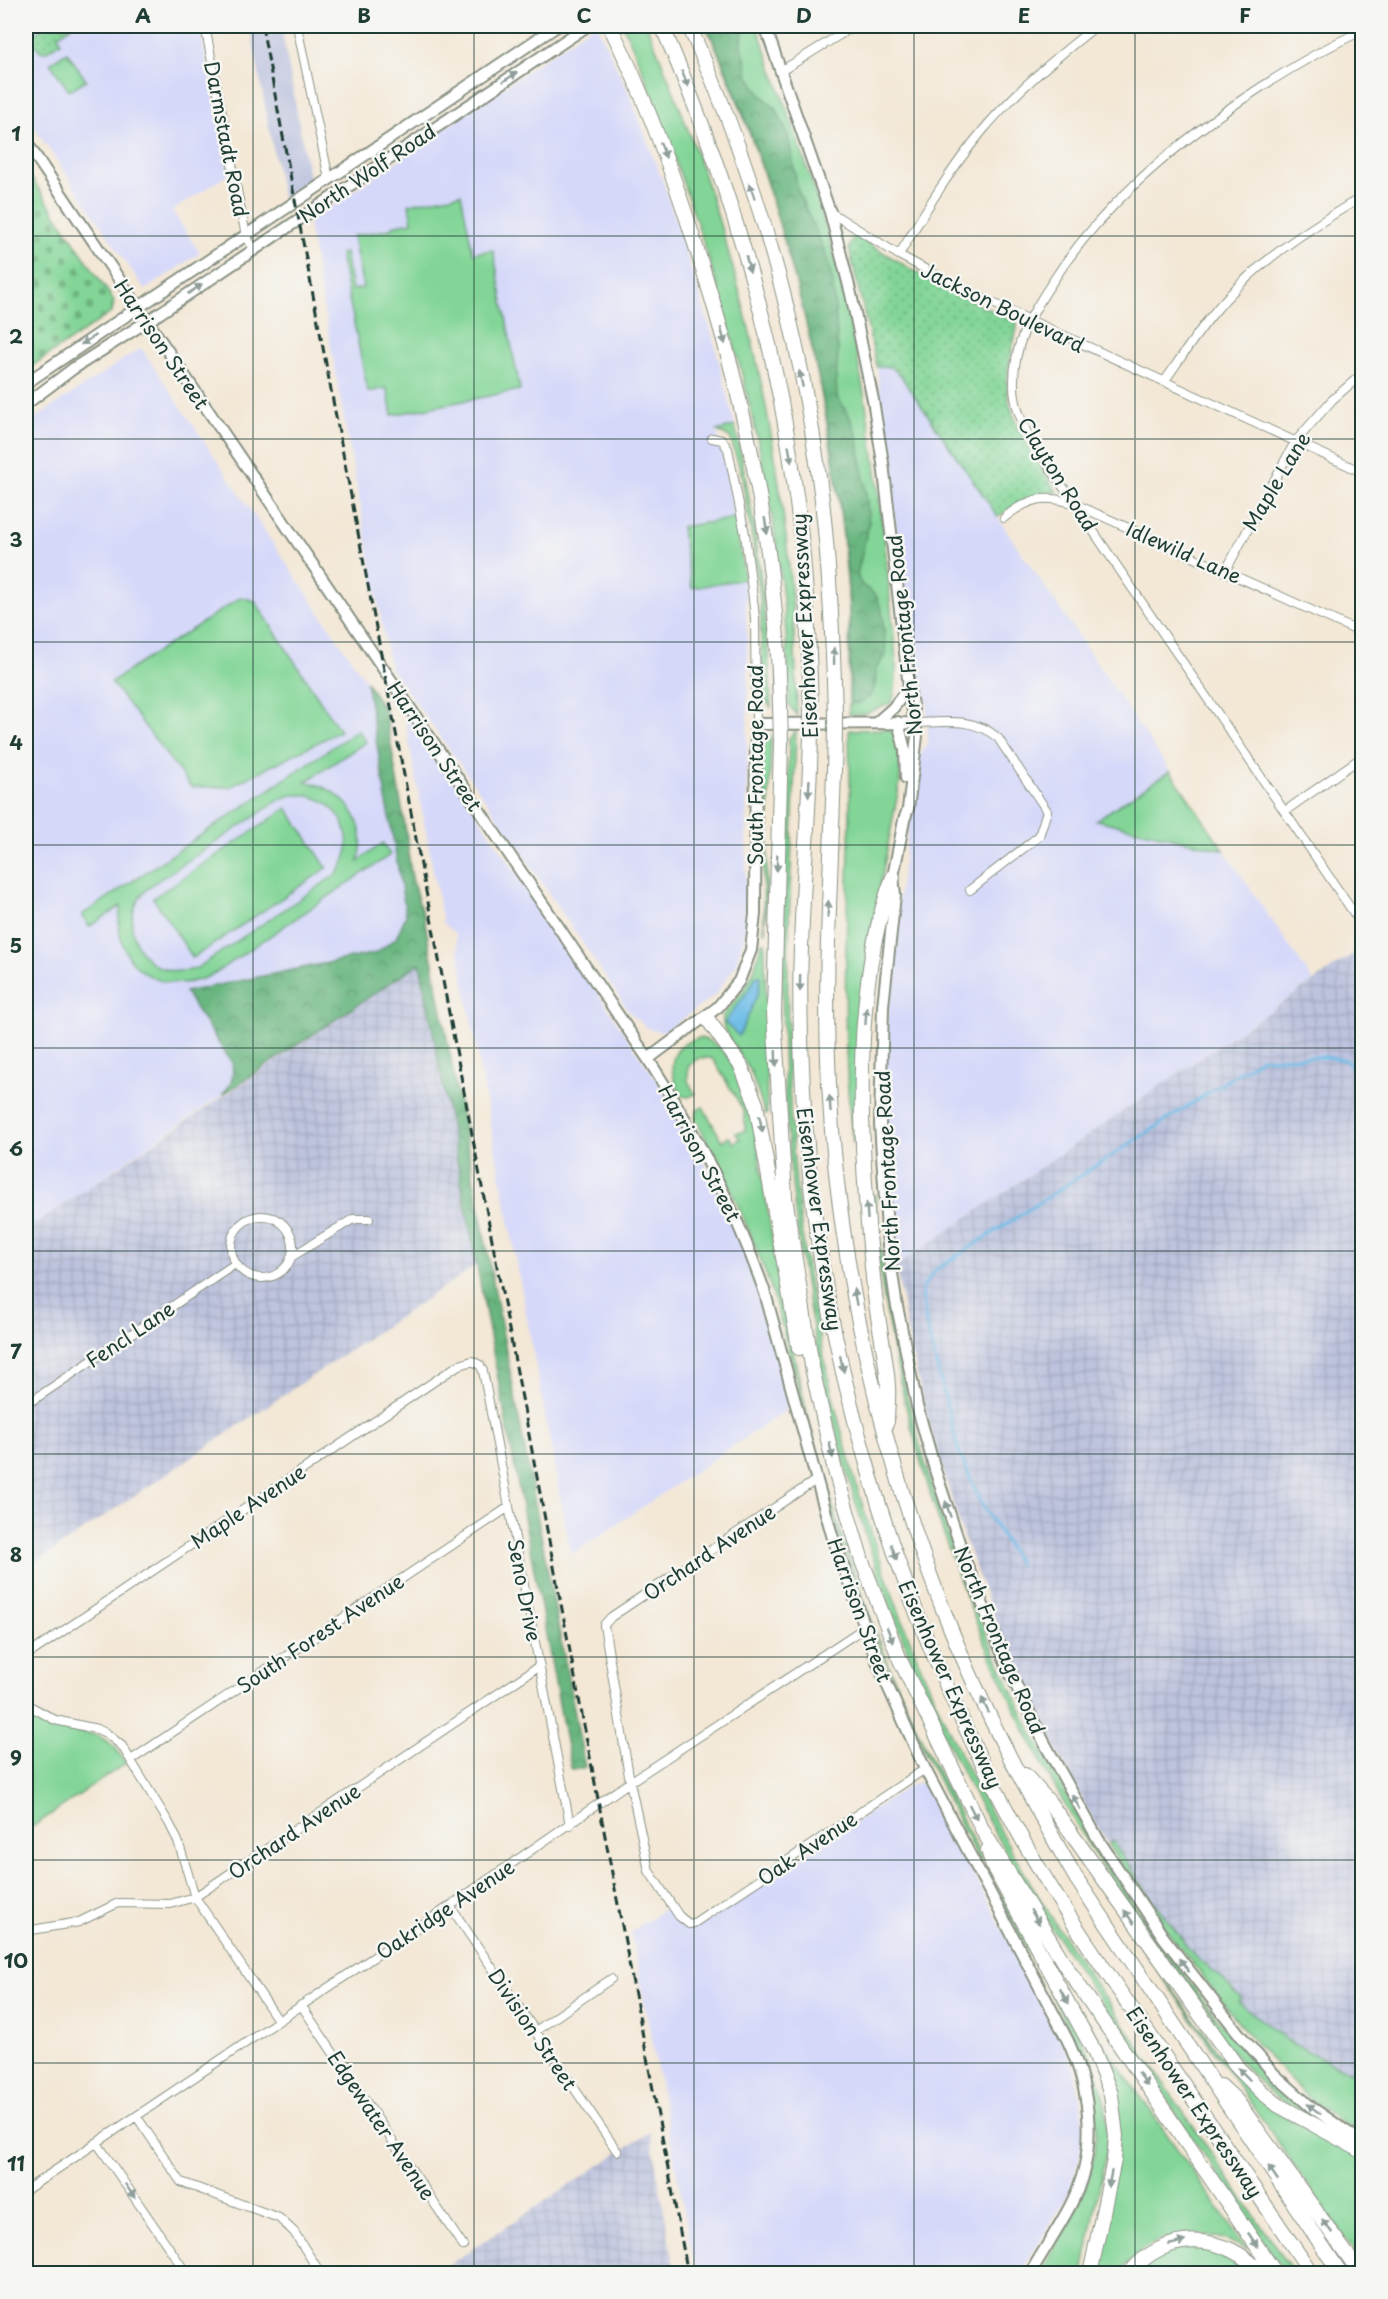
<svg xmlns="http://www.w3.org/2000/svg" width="1388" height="2299" viewBox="0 0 1388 2299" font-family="'Playpen Sans',sans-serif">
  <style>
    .built { fill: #d5d8f9 }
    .industrial { fill: url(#industrial-grid) }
    .railway { fill: #bdc3de }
    .green { fill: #82d597; stroke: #508966; stroke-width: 1.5; fill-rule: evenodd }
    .forest { fill: url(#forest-crowns); stroke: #447a5a; stroke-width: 1.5 }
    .cemetery { fill: url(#cemetery-stones); stroke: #508966; stroke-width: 1.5 }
    .park { fill: url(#park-dots); stroke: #508966; stroke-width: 1.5 }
    .water { fill: #6cbce7; stroke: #467c8e; stroke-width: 1.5 }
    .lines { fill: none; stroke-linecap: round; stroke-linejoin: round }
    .stream { stroke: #6cbce7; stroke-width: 3 }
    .minor-casing { stroke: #899284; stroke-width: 10 }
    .secondary-casing { stroke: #899284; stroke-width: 14 }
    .primary-casing { stroke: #899284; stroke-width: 15 }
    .motorway-casing { stroke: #899284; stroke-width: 16 }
    .minor { stroke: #fff; stroke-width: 8 }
    .secondary { stroke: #fff; stroke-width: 10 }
    .primary { stroke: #fff; stroke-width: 12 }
    .motorway { stroke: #fff; stroke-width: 14 }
    .rail { stroke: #1f3d34; stroke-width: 3; stroke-dasharray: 9 4.5; stroke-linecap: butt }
    .motorway-bridge-casing { stroke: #899284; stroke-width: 16; stroke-linecap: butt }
    .motorway-bridge { stroke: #fff; stroke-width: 14 }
    .oneway { fill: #8f9e9a }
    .grid { fill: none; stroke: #1f3d34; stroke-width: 1.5; stroke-opacity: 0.55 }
    .labels { text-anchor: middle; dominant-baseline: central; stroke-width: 5; stroke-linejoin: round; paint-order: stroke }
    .street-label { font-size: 20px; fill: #1f3d34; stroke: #f6f6f2 }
    .neatline { fill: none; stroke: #1f3d34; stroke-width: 2 }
    .grid-label { font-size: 20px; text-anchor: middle; font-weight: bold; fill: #1f3d34 }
  </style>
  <defs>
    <pattern id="industrial-grid" width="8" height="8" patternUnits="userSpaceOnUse" patternTransform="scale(1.5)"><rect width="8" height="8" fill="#bdc3de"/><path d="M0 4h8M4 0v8" fill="none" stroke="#a2a8bf"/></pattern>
    <pattern id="forest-crowns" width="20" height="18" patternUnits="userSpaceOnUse" patternTransform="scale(1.5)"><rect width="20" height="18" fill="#69b680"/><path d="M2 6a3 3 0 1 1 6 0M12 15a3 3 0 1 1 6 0" fill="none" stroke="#56956a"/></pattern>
    <pattern id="cemetery-stones" width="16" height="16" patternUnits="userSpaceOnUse" patternTransform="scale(1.5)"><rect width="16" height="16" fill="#82d597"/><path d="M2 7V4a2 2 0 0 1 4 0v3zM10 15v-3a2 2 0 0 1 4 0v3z" fill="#6aae7c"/></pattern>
    <pattern id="park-dots" width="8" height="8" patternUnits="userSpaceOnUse" patternTransform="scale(1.5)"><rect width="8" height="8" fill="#82d597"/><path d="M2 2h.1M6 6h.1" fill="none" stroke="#6aae7c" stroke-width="1.8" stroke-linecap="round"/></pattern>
  </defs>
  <rect width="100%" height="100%" fill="#f6f6f2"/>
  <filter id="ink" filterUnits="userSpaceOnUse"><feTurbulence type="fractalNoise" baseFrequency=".0167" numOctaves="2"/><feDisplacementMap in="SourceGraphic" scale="12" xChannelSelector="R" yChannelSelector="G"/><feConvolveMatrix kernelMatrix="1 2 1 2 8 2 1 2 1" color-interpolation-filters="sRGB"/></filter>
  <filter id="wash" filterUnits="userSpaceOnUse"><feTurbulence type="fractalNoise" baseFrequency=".008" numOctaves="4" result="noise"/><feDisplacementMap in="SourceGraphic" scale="24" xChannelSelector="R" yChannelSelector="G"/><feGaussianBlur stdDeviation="1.35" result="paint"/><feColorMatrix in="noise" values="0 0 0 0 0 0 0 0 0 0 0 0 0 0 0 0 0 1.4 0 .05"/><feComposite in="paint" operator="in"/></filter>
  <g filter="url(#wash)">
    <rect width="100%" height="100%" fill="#f3e7d5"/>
    <path class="built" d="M26,26H200L229,174L172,211L200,253L145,290L26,115Z
      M592,26H597L628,91L664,185L712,334L735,426L717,431L728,475L745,579L748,667L745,934L735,966L715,995L666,1031L660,1032L647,1028L630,1013L485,799L390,667L308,223Z
      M141,348L366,681L406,915L396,938L376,953L186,992L232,1063L234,1076L231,1085L222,1095L26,1230V424Z
      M877,367H891L902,377L1313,981L896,1266L885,1166L883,1103L891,949L919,756L928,744L927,702L918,679L909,635Z
      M402,704L663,1090L698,1149L731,1216L756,1278L775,1339L791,1407L571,1555L455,933L443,923Z
      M919,1783L924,1784L929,1790L1067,2052L1075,2071L1082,2109L1083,2128L1081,2151L1070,2192L1020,2273H696L631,1932L667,1907L676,1920L682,1925L690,1928L703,1924L909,1786Z"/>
    <path class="industrial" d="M1362,948V2078L1291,2043L1237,2002L1241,1998L1208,1966L1195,1957L1146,1891L1114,1842L1108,1844L1092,1818L1027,1695L989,1605L960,1526L924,1405L908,1334L896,1266Z
      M420,963L478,1264L26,1569V1230Z
      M650,2132L675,2273H436Z"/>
    <path class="railway" d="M250,26H281L310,183L283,202Z"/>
    <path class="green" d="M623,26H647C743,252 794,468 797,715L789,705C787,523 741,345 680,174C662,124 646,73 623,26Z
      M706,26H757C786,108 818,191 839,276C866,383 881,490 890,599C892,624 902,683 891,703L865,714L849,715C848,674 851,634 848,592C837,444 806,297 758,157C742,112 726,68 706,26Z
      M67,52L86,80L69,91L50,63Z
      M461,194L473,253L493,250L520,390L392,415L387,388L368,392L340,254L345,253L352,290L363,288L353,236L391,229L392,226L412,222L409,204Z
      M735,426C756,520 767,610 771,707L767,702L765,703L763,696L760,598L755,556L741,472L730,437L717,431Z
      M735,518L745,579L692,588L681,527Z
      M241,597L255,601L340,731L230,787H191L111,682Z
      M888,729L895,733L900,762V782L871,933L858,1143H853C839,1031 848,920 850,808C851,782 849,756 849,730Z
      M358,730L366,742L305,782C342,786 372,824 358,861L383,843L390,855L215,973C164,1002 108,965 121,906L89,927L82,915ZM292,795C336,790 364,839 337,874L197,968C144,987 107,919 153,884L281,799Z
      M796,730C792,872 781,1007 793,1149C812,1388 891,1640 1010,1848C1047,1914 1090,1976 1133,2038C1186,2117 1240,2195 1294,2273H1286C1234,2198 1182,2122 1131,2046C1082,1975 1034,1904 992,1828C874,1615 805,1373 787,1129C777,999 786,868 789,738Z
      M767,736H771V742L765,932H764L762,751Z
      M1170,771L1224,850L1096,820Z
      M287,808L327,868L193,958L153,898Z
      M762,943H765L767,1114H765L751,1072L725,1031L723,1024V1015L744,989L753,973Z
      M699,1038C732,1042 747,1095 754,1123C774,1256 795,1389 836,1517C858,1588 884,1658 915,1725C936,1770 959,1814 982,1859L979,1861C919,1748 869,1632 831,1510C808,1438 795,1363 772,1292C752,1231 724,1173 695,1118L698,1109L703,1107L722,1141L729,1137L734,1143L740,1139L736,1133L745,1131L744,1111L713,1059C700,1056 696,1058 688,1067V1081L695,1094L689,1097L682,1096C667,1071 667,1046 699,1038Z
      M872,1195H875C896,1464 1010,1737 1168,1953C1210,2011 1254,2068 1309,2113L1313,2117L1312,2118C1298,2110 1283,2103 1271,2093C1251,2076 1235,2055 1219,2034C1215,2027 1216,2021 1212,2015C1199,1999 1185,1983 1173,1966C1145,1927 1116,1889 1091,1849C974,1658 888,1419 872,1195Z
      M26,1710L57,1727L99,1736L115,1747L126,1763L26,1831Z
      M1113,1841L1146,1891L1195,1957L1208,1966L1241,1998L1238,2002L1291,2043L1362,2078V2137L1306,2096L1251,2038L1156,1917L1108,1845Z
      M987,1868L1027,1944L1090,2055L1101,2086L1106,2109L1108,2142L1083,2273H1040C1058,2242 1079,2211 1089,2176C1111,2100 1077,2042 1042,1978C1023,1942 1003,1905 984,1869Z
      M1140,1945L1229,2067L1248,2088L1280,2114L1362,2157V2262Z
      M1084,2016L1247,2249L1246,2250C1204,2223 1149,2231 1120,2273H1096L1115,2086L1102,2049Z
      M1184,2246L1226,2253L1255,2274H1135L1154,2257Z"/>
    <path class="forest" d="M706,26H743L742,44L748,75L760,94L776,109L788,135L798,191L825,252L833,283L838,351L836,380L837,397L848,413L857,435L865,485L869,524L857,575L861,584L876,596L882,611L886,654L876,669L875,687L869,697L861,702L849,704C856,545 826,382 781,230C761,161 738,90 706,26Z
      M366,681L385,711L408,843C408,869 415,893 424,917L585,1767L574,1770L571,1768L420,963L222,1095C232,1084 234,1078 232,1063L185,992L376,953L396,938L406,915Z"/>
    <path class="cemetery" d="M26,170L114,301L112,312L26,370Z"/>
    <path class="park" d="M46,26H72L58,36L61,42L45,52L40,51L30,37Z
      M853,237L859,238L941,287L1017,322V327C1013,347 1007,367 1007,387C1009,422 1038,463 1057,492C1034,493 1016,502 998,517L900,375L891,367H877L849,248Z"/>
    <path class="water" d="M756,976H760L759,991L739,1036L725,1023C734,1006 750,993 756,976Z"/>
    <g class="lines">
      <path class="stream" d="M1019,1564L983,1506L959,1453L926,1324L922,1290L934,1271L1262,1058L1326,1057L1345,1060L1362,1077"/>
    </g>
  </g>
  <g filter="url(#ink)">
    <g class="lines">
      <defs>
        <path id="minor" d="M205,26L246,236L254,249
          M297,26L329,179
          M1362,31C1319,50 1279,75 1240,101C1167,151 1099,209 1051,284C1030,316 1013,345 1014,385C1014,404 1021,420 1029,437L1362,925
          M781,71L854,26
          M830,212L899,255L960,288L1362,472
          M899,255C925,211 951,168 984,129C1017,90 1057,57 1096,26
          M1164,382C1180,359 1195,336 1212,315C1252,265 1308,229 1362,197
          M712,438L722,440L728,449L745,534L752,590L755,618L756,724
          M1004,518C1028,498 1045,494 1075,504L1362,633
          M1226,570L1295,442L1332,400L1362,374
          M916,723C946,722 974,717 998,738L1047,811L1039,836L970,890
          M1285,811L1362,757
          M231 1247a31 31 0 1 1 62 0a31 31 0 1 1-62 0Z
          M291,1257L353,1219H369
          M26,1405L235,1264
          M816,1480L611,1617L604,1625L630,1782L649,1871L679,1916L689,1924L694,1923L925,1769
          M26,1656L457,1366L472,1361L480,1365L483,1371L570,1825
          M26,1704L55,1720L97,1729L106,1733L122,1746L169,1823L178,1841L195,1897L278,2020
          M131,1760L509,1507
          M450,1906L617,2151
          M26,1931L79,1922L118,1903L170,1904L195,1897L539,1666
          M301,2005L463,2246
          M534,2032L611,1979
          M137,2117L181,2182L279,2218L294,2232L321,2274
          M97,2143L187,2274
          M26,2190L450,1906L630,1782L864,1628"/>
        <path id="secondary" d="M765,26L830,212L851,294L873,400L883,463L909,687L917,736L908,809L904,820L893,877L895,895L883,1006L880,1124L888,1245L896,1301L917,1406L936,1473L965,1560L1010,1673L1045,1744L1098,1839L1164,1938L1240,2035L1275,2075L1311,2107L1362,2142
          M26,142L648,1059C696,1133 736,1209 765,1293L832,1535L880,1669L925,1769L1068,2041C1092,2094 1098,2153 1070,2206C1058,2229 1043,2251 1030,2274
          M26,383L557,26
          M26,404L74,368L160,313L587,26
          M877,722L893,708L909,687
          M898,722L905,750L906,778
          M648,1059L718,1007L739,981L751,950L755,914L756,724L916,723"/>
        <path id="primary" d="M26,2263L33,2274"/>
        <path id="motorway" d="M610,26C646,98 673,173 697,250C745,400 777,547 780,705
          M662,26C726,173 774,328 795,488C806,563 809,639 811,715
          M689,26C756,172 801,333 821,492C830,566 833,640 835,714
          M811,730C810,803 803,875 801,948C799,1001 801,1054 804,1107C820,1358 896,1606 1015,1826C1054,1898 1101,1964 1147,2031C1202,2112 1257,2193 1312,2274
          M835,730C833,848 823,966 829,1084C838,1268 881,1455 950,1627C985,1714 1029,1797 1076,1878L1341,2274
          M781,742L774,1014L785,1197L813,1372L835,1471L862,1561L900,1660L983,1831L1067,1968L1276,2274
          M706,1017L741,1066L756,1104L799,1348
          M887,1422C887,1410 889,1397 888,1386C886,1352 877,1320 874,1287C861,1164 848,993 893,877
          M1025,1775L1049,1802L1238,2068L1262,2092L1278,2105L1362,2151
          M988,1850L993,1866L1094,2051L1111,2094L1116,2136L1114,2160L1090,2274
          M1221,2086L1236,2100L1361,2274
          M1129,2274C1164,2229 1226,2232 1262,2274"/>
      </defs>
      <use href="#minor" class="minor-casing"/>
      <use href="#secondary" class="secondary-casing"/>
      <use href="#primary" class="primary-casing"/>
      <use href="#motorway" class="motorway-casing"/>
      <use href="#minor" class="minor"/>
      <use href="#secondary" class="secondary"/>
      <use href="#primary" class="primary"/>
      <use href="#motorway" class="motorway"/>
      <path class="rail" d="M262,26L688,2274"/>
      <defs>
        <path id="motorway-bridge" d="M780,705L781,742
          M811,730V715
          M835,730V714"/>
      </defs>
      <use href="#motorway-bridge" class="motorway-bridge-casing"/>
      <use href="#motorway-bridge" class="motorway-bridge"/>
    </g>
    <defs><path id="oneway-solid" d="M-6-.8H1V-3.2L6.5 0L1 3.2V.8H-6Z" transform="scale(1.5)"/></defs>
    <g class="oneway">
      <use href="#oneway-solid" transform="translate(510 77) rotate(-34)"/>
      <use href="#oneway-solid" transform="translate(685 79) rotate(68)"/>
      <use href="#oneway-solid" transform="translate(663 150) rotate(70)"/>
      <use href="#oneway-solid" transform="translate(752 191) rotate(-109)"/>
      <use href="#oneway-solid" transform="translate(748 264) rotate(75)"/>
      <use href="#oneway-solid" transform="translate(195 289) rotate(-34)"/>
      <use href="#oneway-solid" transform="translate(723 336) rotate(75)"/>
      <use href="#oneway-solid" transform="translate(88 340) rotate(147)"/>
      <use href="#oneway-solid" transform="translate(801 379) rotate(-102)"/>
      <use href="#oneway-solid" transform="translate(790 454) rotate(81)"/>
      <use href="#oneway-solid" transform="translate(766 526) rotate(81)"/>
      <use href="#oneway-solid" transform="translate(834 656) rotate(-91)"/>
      <use href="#oneway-solid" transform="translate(809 788) rotate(93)"/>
      <use href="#oneway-solid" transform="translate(777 863) rotate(92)"/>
      <use href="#oneway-solid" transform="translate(828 909) rotate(-87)"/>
      <use href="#oneway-solid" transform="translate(800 983) rotate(91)"/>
      <use href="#oneway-solid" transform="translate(866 1016) rotate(-86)"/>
      <use href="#oneway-solid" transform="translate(776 1058) rotate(88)"/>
      <use href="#oneway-solid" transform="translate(830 1104) rotate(-94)"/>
      <use href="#oneway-solid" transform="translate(761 1124) rotate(78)"/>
      <use href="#oneway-solid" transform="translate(867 1211) rotate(-94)"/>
      <use href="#oneway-solid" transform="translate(855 1297) rotate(-101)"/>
      <use href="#oneway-solid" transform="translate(842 1364) rotate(77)"/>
      <use href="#oneway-solid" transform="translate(831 1450) rotate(77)"/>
      <use href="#oneway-solid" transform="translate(948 1509) rotate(-108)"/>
      <use href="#oneway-solid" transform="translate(894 1552) rotate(71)"/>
      <use href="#oneway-solid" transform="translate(890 1635) rotate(69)"/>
      <use href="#oneway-solid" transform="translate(985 1705) rotate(-115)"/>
      <use href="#oneway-solid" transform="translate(1076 1802) rotate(-120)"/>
      <use href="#oneway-solid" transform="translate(973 1812) rotate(63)"/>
      <use href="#oneway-solid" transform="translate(1035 1917) rotate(58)"/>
      <use href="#oneway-solid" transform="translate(1129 1917) rotate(-126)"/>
      <use href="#oneway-solid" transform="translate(1184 1965) rotate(-127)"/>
      <use href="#oneway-solid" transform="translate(1064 1996) rotate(61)"/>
      <use href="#oneway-solid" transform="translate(1244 2074) rotate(-134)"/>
      <use href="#oneway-solid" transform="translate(1143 2079) rotate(56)"/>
      <use href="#oneway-solid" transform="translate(1314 2109) rotate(-143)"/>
      <use href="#oneway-solid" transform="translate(1273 2173) rotate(-124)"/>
      <use href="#oneway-solid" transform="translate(1110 2179) rotate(101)"/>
      <use href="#oneway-solid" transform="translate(130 2191) rotate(55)"/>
      <use href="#oneway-solid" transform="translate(1327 2226) rotate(-126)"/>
      <use href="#oneway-solid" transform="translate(1253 2240) rotate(56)"/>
      <use href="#oneway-solid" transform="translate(1177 2243) rotate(-13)"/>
    </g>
  </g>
  <path class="grid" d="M253,26V2274M474,26V2274M694,26V2274M914,26V2274M1135,26V2274M26,236H1362M26,439H1362M26,642H1362M26,845H1362M26,1048H1362M26,1251H1362M26,1454H1362M26,1657H1362M26,1860H1362M26,2063H1362"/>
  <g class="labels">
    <g class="street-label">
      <text transform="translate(227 139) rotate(79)">Darmstadt Road</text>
      <text transform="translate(367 173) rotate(-34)">North Wolf Road</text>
      <text transform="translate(1003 307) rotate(26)">Jackson Boulevard</text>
      <text transform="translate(162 344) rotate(56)">Harrison Street</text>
      <text transform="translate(1058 474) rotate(58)">Clayton Road</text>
      <text transform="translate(1276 481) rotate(-59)">Maple Lane</text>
      <text transform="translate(1184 552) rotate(24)">Idlewild Lane</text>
      <text transform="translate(804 626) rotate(-93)">Eisenhower Expressway</text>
      <text transform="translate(904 635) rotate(-96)">North Frontage Road</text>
      <text transform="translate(435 746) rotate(56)">Harrison Street</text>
      <text transform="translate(755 765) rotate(-90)">South Frontage Road</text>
      <text transform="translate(700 1153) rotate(62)">Harrison Street</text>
      <text transform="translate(887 1171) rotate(-93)">North Frontage Road</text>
      <text transform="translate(820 1219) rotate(82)">Eisenhower Expressway</text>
      <text transform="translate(130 1334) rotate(-34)">Fencl Lane</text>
      <text transform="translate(248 1506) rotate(-34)">Maple Avenue</text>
      <text transform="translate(709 1552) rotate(-34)">Orchard Avenue</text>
      <text transform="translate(525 1590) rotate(79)">Seno Drive</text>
      <text transform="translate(860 1610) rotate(70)">Harrison Street</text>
      <text transform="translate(320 1633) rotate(-34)">South Forest Avenue</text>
      <text transform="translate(1000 1640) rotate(67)">North Frontage Road</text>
      <text transform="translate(951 1684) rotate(66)">Eisenhower Expressway</text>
      <text transform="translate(294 1831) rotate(-34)">Orchard Avenue</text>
      <text transform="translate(807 1848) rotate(-34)">Oak Avenue</text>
      <text transform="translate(445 1909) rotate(-34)">Oakridge Avenue</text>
      <text transform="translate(533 2029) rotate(56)">Division Street</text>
      <text transform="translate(1195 2102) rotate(56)">Eisenhower Expressway</text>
      <text transform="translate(382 2125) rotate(56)">Edgewater Avenue</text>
    </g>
  </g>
  <rect width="1388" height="2299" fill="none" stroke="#f6f6f2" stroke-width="66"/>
  <rect x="33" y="33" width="1322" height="2233" class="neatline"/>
  <g class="grid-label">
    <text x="143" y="23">A</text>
    <text x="364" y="23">B</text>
    <text x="584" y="23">C</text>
    <text x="804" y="23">D</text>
    <text x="1024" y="23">E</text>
    <text x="1245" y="23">F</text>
    <text x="16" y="141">1</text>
    <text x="16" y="344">2</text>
    <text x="16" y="547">3</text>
    <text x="16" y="750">4</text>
    <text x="16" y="953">5</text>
    <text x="16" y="1156">6</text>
    <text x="16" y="1359">7</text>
    <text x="16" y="1562">8</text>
    <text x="16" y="1765">9</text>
    <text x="16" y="1968">10</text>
    <text x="16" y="2171">11</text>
  </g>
</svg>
